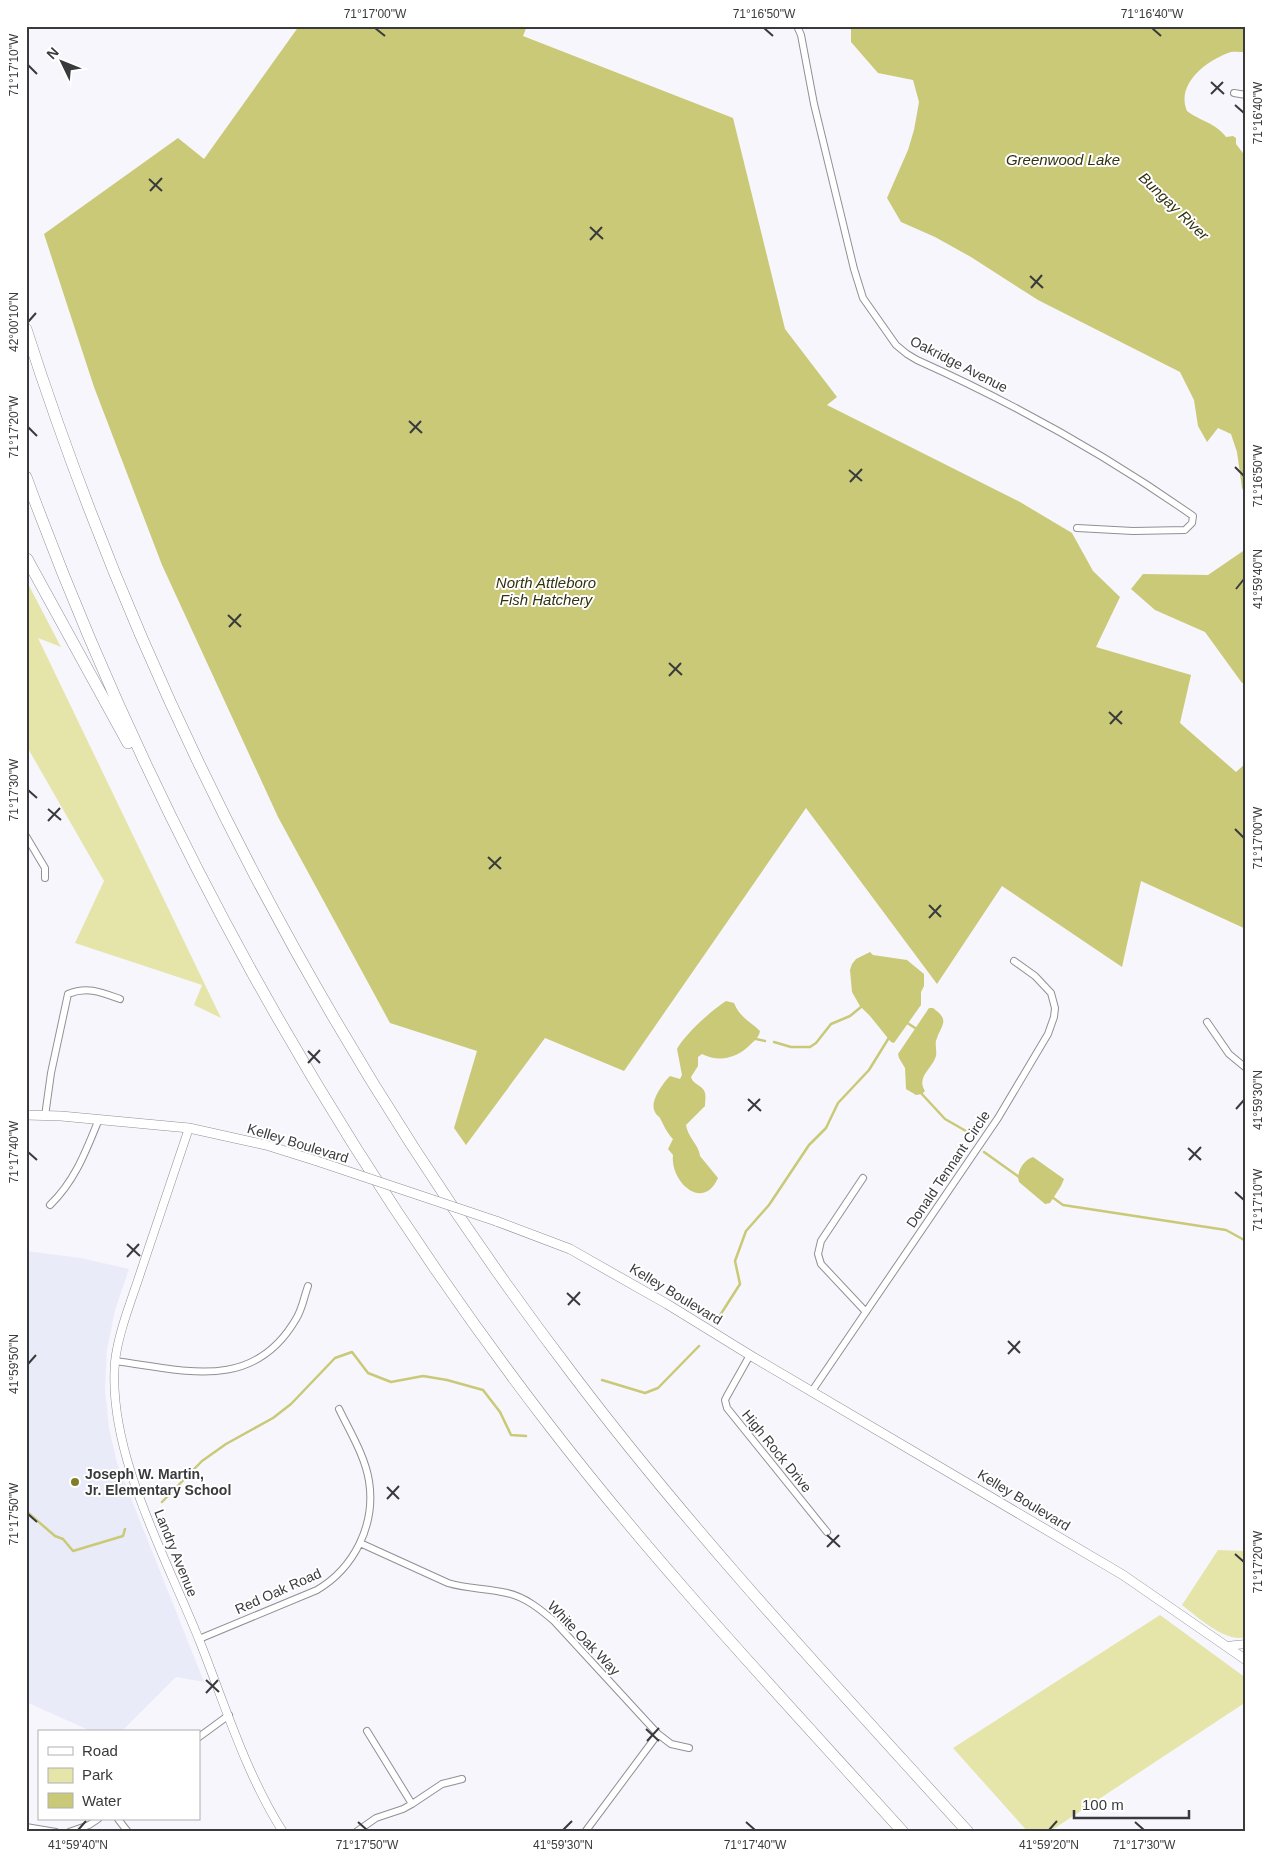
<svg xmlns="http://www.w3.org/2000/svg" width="1272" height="1858" viewBox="0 0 1272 1858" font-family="Arial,sans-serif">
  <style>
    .built { fill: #eaebf8 }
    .green { fill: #e5e5aa }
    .water { fill: #cac977 }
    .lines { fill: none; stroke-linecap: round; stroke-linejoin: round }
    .stream { stroke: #cac977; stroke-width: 2.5 }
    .minor-casing { stroke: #909095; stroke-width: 8 }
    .tertiary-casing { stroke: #909095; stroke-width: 9 }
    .secondary-casing { stroke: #909095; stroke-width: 10 }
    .motorway-casing { stroke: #909095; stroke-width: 12 }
    .minor { stroke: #fff; stroke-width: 6 }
    .tertiary { stroke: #fff; stroke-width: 8 }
    .secondary { stroke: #fff; stroke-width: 9 }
    .motorway { stroke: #fff; stroke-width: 11 }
    .secondary-bridge-casing { stroke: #909095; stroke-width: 10; stroke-linecap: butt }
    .secondary-bridge { stroke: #fff; stroke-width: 9 }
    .ticks { fill: none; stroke: #393a3c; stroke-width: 2 }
    .poi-dot { fill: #807e26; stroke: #fff; stroke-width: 2 }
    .labels { text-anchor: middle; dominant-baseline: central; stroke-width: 4; stroke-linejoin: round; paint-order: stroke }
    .street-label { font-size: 14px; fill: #393a3c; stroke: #fff }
    .poi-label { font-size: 14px; font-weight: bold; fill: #393a3c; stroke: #fff; text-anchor: start }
    .water-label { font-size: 15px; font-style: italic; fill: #33320e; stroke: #fff }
    .neatline { fill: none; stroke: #393a3c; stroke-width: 2 }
    .ticks-label { font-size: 12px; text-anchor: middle; fill: #393a3c }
  </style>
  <rect width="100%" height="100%" fill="#f6f6fc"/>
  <path class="built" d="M26,1251L81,1258L129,1269L115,1310L107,1350L105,1389L109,1428L117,1463L204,1682L176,1677L121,1732H93L26,1702Z"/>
  <path class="green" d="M26,580L61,647L38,638L221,1018L194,1005L202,985L75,943L104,881L26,745Z
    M1218,1550L1246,1551V1637C1225,1643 1198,1617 1182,1605Z
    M1160,1615L1246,1678V1702L1049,1832H1028L953,1748Z"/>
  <path class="water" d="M299,26H527L523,36L733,118L785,329L837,397L827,405L1020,502L1072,533L1093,571L1120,597L1096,647L1191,675L1180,723L1236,772L1246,763V929L1141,881L1122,967L1002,886L937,984L806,808L624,1071L545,1038L466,1145L454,1128L477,1051L390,1023L278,817L162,565L94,387L44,234L178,138L204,159Z
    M851,26H1246V51C1240,53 1236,51 1231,52C1209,59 1175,83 1187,111C1200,121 1216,123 1226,137L1233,136L1236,138V144L1246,157V496L1242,488L1237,452L1231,434L1218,428L1207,442L1198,426L1194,400L1180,372L1038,300L971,257L935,237L901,222L887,198L908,150L914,130L919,102L913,80L878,73L851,42Z
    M1246,549V682L1242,683L1205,632L1155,610L1131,589L1143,574L1208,575Z
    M870,952L873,955L907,960L924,974V986L921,992V1005L894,1043L891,1042L870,1016L860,1006L852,992L850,970L852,964L856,959Z
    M726,1001L734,1003C740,1018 750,1021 760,1031C759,1037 755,1040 751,1044C737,1058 720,1063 702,1054L698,1057V1066L691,1077C693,1085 703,1085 705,1093C706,1097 705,1102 705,1106L686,1125C688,1138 699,1145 700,1156L718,1178C703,1212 670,1182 673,1155L668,1149L673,1139C667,1133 664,1126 660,1118C659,1116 656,1115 655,1112C649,1102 663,1083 670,1076L680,1079L682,1075L677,1049C685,1034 712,1010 726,1001Z
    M933,1008C951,1021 941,1024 936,1041C935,1046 937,1051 936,1056C932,1069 916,1077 925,1091L922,1094L916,1095L906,1089L905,1068L899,1058L898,1054L929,1008Z
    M1033,1157L1064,1179L1061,1186L1050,1203L1045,1204L1019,1182C1016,1173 1023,1160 1033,1157Z"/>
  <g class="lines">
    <path class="stream" d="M906,1022L918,1030
      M756,1039L765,1041
      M774,1042L791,1047H810L816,1043L831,1024L850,1016L861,1007
      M920,1092L945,1119L973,1135
      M984,1152L1019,1177
      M1052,1197L1063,1205L1226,1230L1246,1241
      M717,1320L740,1284L735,1261L746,1231L769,1205L809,1145L826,1128L838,1103L869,1070L890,1036
      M602,1380L645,1393L658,1388L699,1346
      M162,1502L202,1461L226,1444L273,1418L291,1404L335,1358L352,1352L368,1373L391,1382L423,1376L447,1380L483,1390L500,1412L511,1435L526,1436
      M26,1511L55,1536L63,1539L73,1551L123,1536L125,1529"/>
    <defs>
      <path id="minor" d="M797,26L801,35L814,104L854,269L863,298L896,345L907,354L917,360C1015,404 1105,454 1193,516L1192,523L1185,530L1133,531L1077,528
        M1234,93L1246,95
        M26,836L45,868V878
        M1207,1022L1229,1054L1246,1068
        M45,1116L51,1073L68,994C87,986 101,992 120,999
        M863,1178L821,1241L818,1254L821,1264L866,1312
        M50,1205C75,1181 86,1151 99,1119
        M750,1355L727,1396L725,1400L727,1408L827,1532
        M115,1361C184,1370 253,1393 296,1319C302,1310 304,1297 308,1286
        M812,1391L998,1118L1048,1034L1054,1017L1055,1008L1051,993L1035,976L1014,961
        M360,1543L448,1583C467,1589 487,1588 507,1593C525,1597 540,1609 554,1621L658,1734L671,1744L689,1748
        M199,1639L317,1590C354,1568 376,1525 369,1481C365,1456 350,1432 339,1409
        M367,1731L412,1804
        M199,1737L229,1715
        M118,1819L128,1832
        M26,1827L56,1832
        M69,1832L89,1825L98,1819
        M356,1832L376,1818L403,1809L412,1804L442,1784L462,1779
        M585,1832L658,1734"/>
      <path id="tertiary" d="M189,1128C173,1176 157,1224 141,1271C132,1299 118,1333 115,1362C107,1453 167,1559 200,1642C225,1705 246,1774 283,1832
        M1226,1646L1246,1644"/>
      <path id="secondary" d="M26,1115L61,1116L189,1128L266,1145L317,1161
        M496,1221L570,1249L667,1304L753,1357L1123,1575L1246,1660"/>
      <path id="motorway" d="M26,329C147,706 334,1062 574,1376C695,1536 833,1683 968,1832
        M26,477C151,818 328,1138 549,1425C659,1568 783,1699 903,1832
        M27,559L128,743"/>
    </defs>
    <use href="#minor" class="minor-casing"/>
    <use href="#tertiary" class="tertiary-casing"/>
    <use href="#secondary" class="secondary-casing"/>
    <use href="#motorway" class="motorway-casing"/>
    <use href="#minor" class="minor"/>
    <use href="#tertiary" class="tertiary"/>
    <use href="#secondary" class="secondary"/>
    <use href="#motorway" class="motorway"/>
    <defs>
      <path id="secondary-bridge" d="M317,1161L496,1221"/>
    </defs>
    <use href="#secondary-bridge" class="secondary-bridge-casing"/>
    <use href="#secondary-bridge" class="secondary-bridge"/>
  </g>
  <path class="ticks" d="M375,28L385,36M764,28L773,36M1152,28L1161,36M28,65L37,74M1211,82L1224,94M1211,94L1223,82M1235,105L1244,113M149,179L162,191M150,191L162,178M590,227L603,239M590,240L602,227M1030,276L1043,288M1031,288L1042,275M28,322L36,313M409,421L422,433M28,427L37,436M410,433L421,421M1235,467L1244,476M849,470L862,481M850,482L862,469M1236,589L1244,579M228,615L241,627M229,627L241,614M669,663L682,675M669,676L681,663M1109,712L1122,724M1110,724L1122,711M28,790L37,798M48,809L61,820M48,821L60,808M1235,829L1244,838M488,857L501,869M489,869L501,857M929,905L941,917M929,918L941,905M308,1051L320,1063M308,1063L320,1050M748,1099L761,1111M1236,1109L1244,1100M748,1111L760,1099M1188,1148L1201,1160M28,1152L37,1160M1189,1160L1201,1147M1235,1192L1244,1200M127,1244L140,1256M127,1257L139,1244M567,1293L580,1305M568,1305L580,1292M1008,1341L1020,1353M1008,1354L1020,1341M28,1364L36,1355M387,1487L399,1499M387,1499L399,1486M28,1514L37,1522M827,1535L840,1547M827,1547L839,1535M1235,1554L1244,1562M206,1680L219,1692M206,1693L218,1680M646,1729L659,1741M647,1741L659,1728M358,1822L367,1830M746,1822L755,1830M1135,1822L1144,1830M78,1830L86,1821M563,1830L572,1821M1049,1830L1057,1821"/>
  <circle class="poi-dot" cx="75" cy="1482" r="5"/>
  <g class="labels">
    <g class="street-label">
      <text transform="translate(959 364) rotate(27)">Oakridge Avenue</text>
      <text transform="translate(298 1143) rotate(17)">Kelley Boulevard</text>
      <text transform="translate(948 1169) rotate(-56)">Donald Tennant Circle</text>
      <text transform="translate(676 1294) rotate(31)">Kelley Boulevard</text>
      <text transform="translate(777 1451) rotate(51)">High Rock Drive</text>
      <text transform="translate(1024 1500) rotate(31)">Kelley Boulevard</text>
      <text transform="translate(176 1553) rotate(68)">Landry Avenue</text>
      <text transform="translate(278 1591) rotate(-24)">Red Oak Road</text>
      <text transform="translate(584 1638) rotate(46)">White Oak Way</text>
    </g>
    <g class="poi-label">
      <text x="85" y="1474">Joseph W. Martin,<tspan x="85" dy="16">Jr. Elementary School</tspan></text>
    </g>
    <g class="water-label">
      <text x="1063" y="159">Greenwood Lake</text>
      <text transform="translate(1174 206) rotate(44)">Bungay River</text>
      <text x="546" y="582">North Attleboro<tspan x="546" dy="17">Fish Hatchery</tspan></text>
    </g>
  </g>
  <rect width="1272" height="1858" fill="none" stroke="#ffffff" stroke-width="55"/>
  <rect x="38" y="1730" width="162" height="90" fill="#ffffff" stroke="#b0b0b1"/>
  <rect x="48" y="1747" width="25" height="8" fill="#ffffff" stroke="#b0b0b1"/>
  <text x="82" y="1756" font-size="15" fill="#393a3c">Road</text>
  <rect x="48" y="1768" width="25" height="15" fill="#e5e5aa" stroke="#b0b0b1"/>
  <text x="82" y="1780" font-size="15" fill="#393a3c">Park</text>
  <rect x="48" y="1793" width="25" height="15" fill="#cac977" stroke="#b0b0b1"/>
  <text x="82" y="1806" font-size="15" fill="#393a3c">Water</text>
  <g transform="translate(62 62) rotate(313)" stroke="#ffffff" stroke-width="4" paint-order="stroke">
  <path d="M0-4L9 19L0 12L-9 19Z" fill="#393a3c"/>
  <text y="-8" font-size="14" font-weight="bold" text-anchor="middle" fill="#393a3c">N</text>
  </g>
  <path d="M1074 1810v8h115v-8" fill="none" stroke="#393a3c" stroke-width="2.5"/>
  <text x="1082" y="1810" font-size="15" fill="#393a3c" stroke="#ffffff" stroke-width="4" paint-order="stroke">100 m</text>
  <rect x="28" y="28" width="1216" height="1802" class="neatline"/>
  <g class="ticks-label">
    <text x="375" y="18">71°17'00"W</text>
    <text x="764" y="18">71°16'50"W</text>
    <text x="1152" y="18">71°16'40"W</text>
    <text transform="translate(14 65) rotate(-90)" y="4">71°17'10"W</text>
    <text transform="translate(1258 113) rotate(-90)" y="4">71°16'40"W</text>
    <text transform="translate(14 322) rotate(-90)" y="4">42°00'10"N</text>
    <text transform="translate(14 427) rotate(-90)" y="4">71°17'20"W</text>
    <text transform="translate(1258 476) rotate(-90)" y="4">71°16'50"W</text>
    <text transform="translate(1258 579) rotate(-90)" y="4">41°59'40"N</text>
    <text transform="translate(14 790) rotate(-90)" y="4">71°17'30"W</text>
    <text transform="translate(1258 838) rotate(-90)" y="4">71°17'00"W</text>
    <text transform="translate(1258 1100) rotate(-90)" y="4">41°59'30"N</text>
    <text transform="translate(14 1152) rotate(-90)" y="4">71°17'40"W</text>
    <text transform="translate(1258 1200) rotate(-90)" y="4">71°17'10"W</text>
    <text transform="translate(14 1364) rotate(-90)" y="4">41°59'50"N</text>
    <text transform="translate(14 1514) rotate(-90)" y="4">71°17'50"W</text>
    <text transform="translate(1258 1562) rotate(-90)" y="4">71°17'20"W</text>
    <text x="78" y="1849">41°59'40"N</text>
    <text x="367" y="1849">71°17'50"W</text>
    <text x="563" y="1849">41°59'30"N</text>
    <text x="755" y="1849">71°17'40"W</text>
    <text x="1049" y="1849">41°59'20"N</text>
    <text x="1144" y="1849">71°17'30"W</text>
  </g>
</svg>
